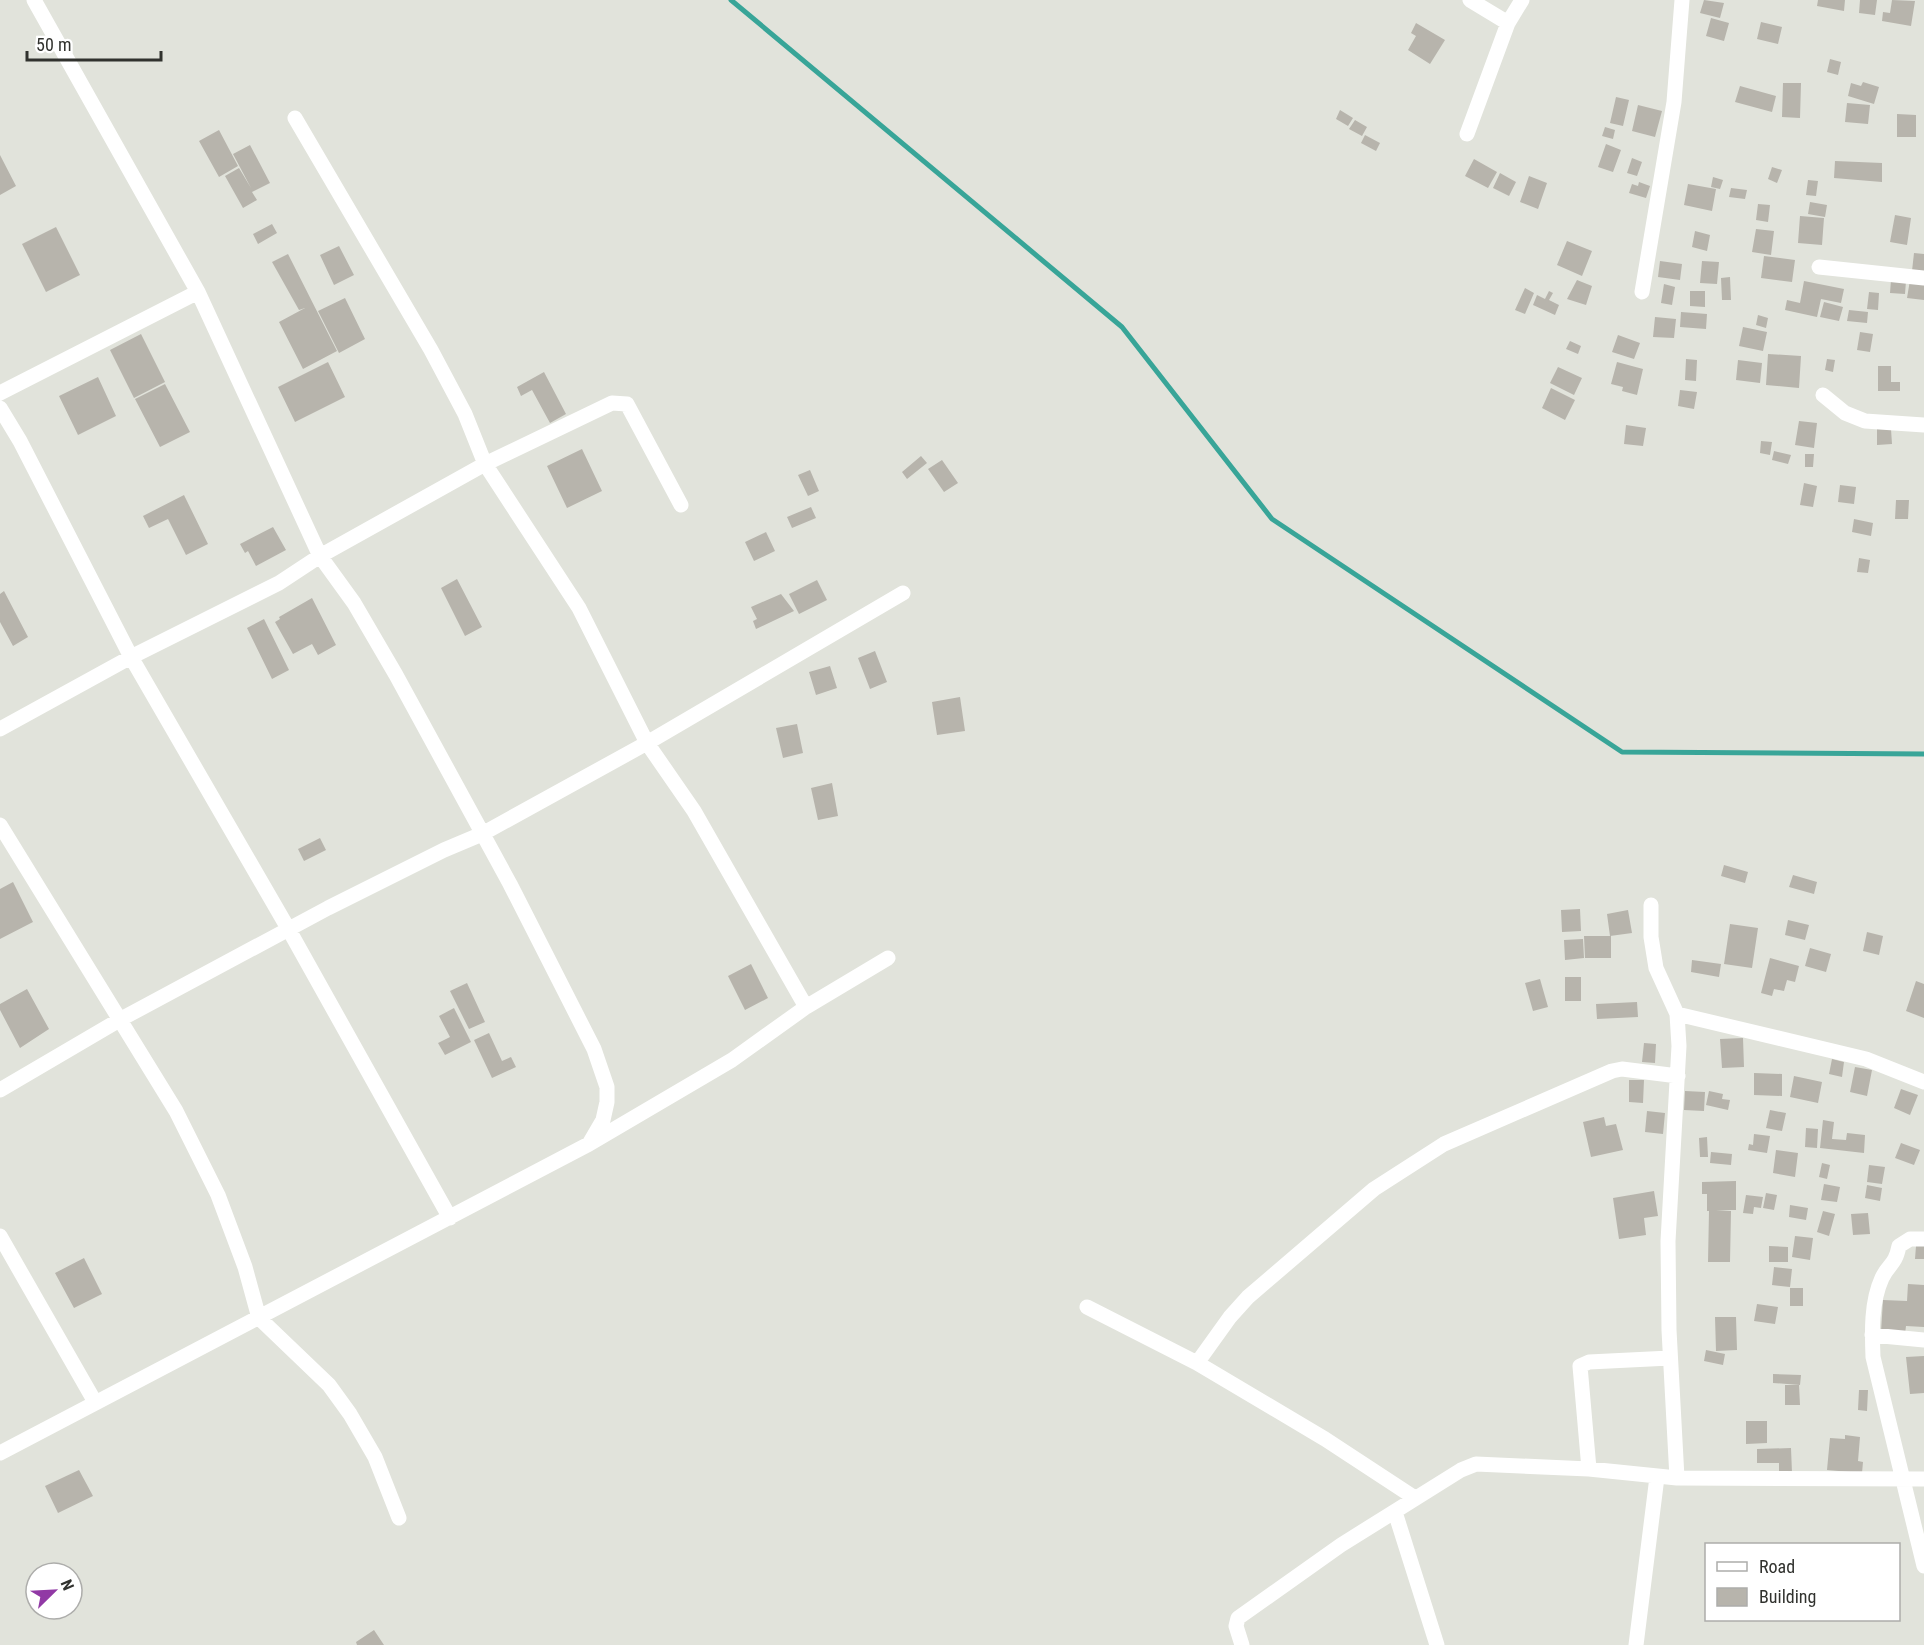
<svg xmlns="http://www.w3.org/2000/svg" width="1924" height="1645" viewBox="0 0 1924 1645" font-family="'Roboto Condensed',sans-serif">
  <style>
    .lines { fill: none; stroke-linecap: round; stroke-linejoin: round }
    .stream { stroke: #38a598; stroke-width: 5 }
    .building { fill: #b7b4ac }
    .minor { stroke: #fff; stroke-width: 15 }
  </style>
  <rect width="100%" height="100%" fill="#e1e3db"/>
  <g class="lines">
    <path class="stream" d="M731,0L1122,327L1272,519L1622,752L1924,754"/>
  </g>
  <path class="building" d="M1704,0L1724,3L1720,18L1700,13Z
    M1818,0H1845L1844,11L1817,6Z
    M1860,0H1877L1875,15L1859,13Z
    M1892,0L1915,1L1911,26L1882,21L1883,12L1890,13Z
    M1711,18L1729,23L1724,41L1706,36Z
    M1761,22L1782,27L1778,44L1757,39Z
    M1416,23L1445,40L1430,64L1408,50L1416,36L1411,33Z
    M1830,59L1841,62L1838,75L1827,72Z
    M1863,82L1879,87L1874,104L1848,96L1851,83L1861,86Z
    M1783,83H1801L1800,118L1782,117Z
    M1740,86L1776,96L1772,112L1735,102Z
    M1616,97L1629,100L1623,126L1610,123Z
    M1847,103L1870,105L1868,124L1845,122Z
    M1638,105L1662,111L1655,137L1632,131Z
    M1340,110L1353,118L1348,126L1336,119Z
    M1897,114L1916,115V137H1897Z
    M1355,120L1367,127L1362,136L1349,129Z
    M1605,127L1615,130L1613,139L1602,136Z
    M219,130L238,166L219,177L199,141Z
    M1365,135L1380,143L1376,151L1361,143Z
    M1606,144L1621,150L1613,172L1598,167Z
    M250,145L270,183L252,192L257,200L243,208L225,176L239,168L251,188L233,154Z
    M0,155L16,186L0,195Z
    M1632,158L1642,162L1637,176L1627,173Z
    M1474,159L1497,172L1488,188L1465,176Z
    M1835,161L1882,163V182L1834,178Z
    M1772,167L1782,170L1777,183L1768,179Z
    M1500,173L1516,182L1509,196L1493,188Z
    M1529,176L1547,183L1538,209L1520,202Z
    M1713,177L1723,180L1720,189L1711,187Z
    M1808,180L1818,181L1816,196L1806,195Z
    M1639,182L1650,186L1646,198L1629,193L1632,184L1638,186Z
    M1688,184L1716,189L1712,211L1684,205Z
    M1731,188L1747,190L1745,199L1729,197Z
    M1810,202L1827,205L1825,217L1808,214Z
    M1758,204L1770,205L1768,222L1756,220Z
    M1895,215L1911,218L1907,245L1890,242Z
    M1800,216L1824,218L1822,245L1798,243Z
    M272,224L277,233L258,244L253,234Z
    M56,227L80,275L46,292L22,244Z
    M1756,229L1774,231L1771,255L1752,252Z
    M1695,231L1710,235L1707,251L1692,247Z
    M1567,241L1592,251L1582,276L1557,265Z
    M339,246L354,275L334,285L320,255Z
    M1914,253L1924,254V272L1912,271Z
    M288,254L337,351L303,369L279,322L305,308L299,310L272,262Z
    M1764,256L1795,260L1792,282L1761,278Z
    M1660,261L1682,264L1680,280L1658,277Z
    M1702,261L1719,262L1717,284L1700,283Z
    M1730,277L1731,300H1722L1721,278Z
    M1577,280L1592,286L1586,305L1567,299Z
    M1891,280L1906,281L1905,294L1890,293Z
    M1910,280L1924,282V300L1907,298Z
    M1804,281L1844,289L1841,303L1821,299L1817,317L1785,310L1787,300L1800,303Z
    M1664,284L1675,287L1672,305L1661,303Z
    M1525,288L1534,293L1525,314L1515,310Z
    M1549,291L1553,293L1549,300L1559,305L1555,315L1533,305L1537,295L1545,299Z
    M1690,291H1705V307L1690,306Z
    M1869,292L1879,293L1878,310L1867,309Z
    M345,298L365,339L339,353L318,311Z
    M1824,302L1843,307L1839,321L1820,317Z
    M1849,310L1868,312L1867,323L1847,321Z
    M1681,312L1707,314L1706,329L1680,327Z
    M1758,315L1768,318L1766,328L1756,325Z
    M1655,317L1676,319L1674,338L1653,337Z
    M1743,327L1767,332L1763,351L1739,346Z
    M1860,332L1873,334L1870,352L1857,350Z
    M141,334L165,382L134,398L110,350Z
    M1618,335L1640,343L1634,359L1612,352Z
    M1570,341L1581,346L1578,354L1566,349Z
    M1768,354L1801,356L1799,388L1766,385Z
    M1686,359L1697,360L1696,381L1685,380Z
    M1827,359L1835,360L1833,372L1825,370Z
    M1738,360L1762,363L1760,383L1736,380Z
    M328,362L345,397L295,422L278,387Z
    M1617,362L1643,369L1637,395L1622,391L1623,387L1611,384Z
    M1878,366H1891V382H1900V391H1878Z
    M1558,367L1582,378L1574,395L1550,383Z
    M544,372L566,414L550,423L532,390L521,396L517,387Z
    M98,377L116,416L78,435L59,396Z
    M165,384L190,432L160,447L135,399Z
    M1551,388L1575,400L1565,420L1542,408Z
    M1680,390L1697,392L1694,409L1678,406Z
    M1799,421L1817,423L1814,448L1795,445Z
    M1626,425L1646,428L1643,446L1624,444Z
    M1877,429H1891L1892,444L1877,445Z
    M1761,441L1772,442L1770,455L1760,453Z
    M582,449L602,491L567,508L547,466Z
    M1774,451L1791,455L1788,464L1772,460Z
    M1805,454H1814L1813,467H1805Z
    M921,456L927,463L907,479L902,472Z
    M942,460L958,483L944,492L928,469Z
    M810,470L819,491L808,496L798,475Z
    M1804,483L1817,486L1813,507L1800,505Z
    M1840,485L1856,487L1854,504L1838,502Z
    M184,495L208,544L186,555L168,519L149,528L143,516Z
    M1896,500H1909L1908,519H1895Z
    M811,507L816,518L792,528L787,517Z
    M1854,519L1873,523L1871,536L1852,532Z
    M273,527L286,550L256,566L248,551L245,553L240,544Z
    M766,532L775,551L754,561L745,542Z
    M1859,558L1870,560L1868,573L1857,572Z
    M457,579L482,627L465,636L441,588Z
    M817,580L827,600L799,614L789,594Z
    M4,591L28,637L13,646L0,622V594Z
    M781,594L794,611L756,629L753,621L757,619L751,607Z
    M312,598L336,645L318,655L312,644L293,654L275,622L280,619L279,617Z
    M264,619L289,670L272,679L247,628Z
    M875,651L887,682L870,689L858,658Z
    M830,666L837,688L816,695L809,672Z
    M960,697L965,731L937,735L932,702Z
    M797,724L803,753L783,758L776,728Z
    M832,783L838,816L818,820L811,788Z
    M320,838L326,850L304,861L298,849Z
    M1724,865L1748,872L1745,883L1721,876Z
    M1793,875L1817,882L1814,894L1789,887Z
    M13,882L33,922L0,939V889Z
    M1580,909L1581,931L1562,932L1561,910Z
    M1628,910L1632,933L1610,936L1607,914Z
    M1788,920L1809,925L1805,940L1785,935Z
    M1730,924L1758,928L1752,968L1724,964Z
    M1867,932L1883,936L1879,955L1863,951Z
    M1584,936H1611V958H1585Z
    M1583,939L1584,958L1565,960L1564,940Z
    M1810,948L1831,954L1826,972L1805,966Z
    M1770,958L1799,966L1795,982L1787,980L1784,991L1774,989L1772,996L1761,993Z
    M1692,960L1721,964L1719,977L1691,972Z
    M751,964L768,998L745,1010L728,976Z
    M1565,977H1581V1001H1565Z
    M1540,979L1548,1007L1533,1011L1525,983Z
    M1916,981L1924,984V1018L1906,1011Z
    M467,983L485,1022L469,1029L450,991Z
    M27,989L49,1029L20,1048L0,1010V1004Z
    M1637,1002L1638,1017L1597,1019L1596,1004Z
    M454,1008L471,1042L445,1055L438,1043L450,1037L439,1016Z
    M489,1033L502,1061L511,1057L516,1067L492,1078L474,1040Z
    M1743,1038L1744,1067L1722,1068L1720,1039Z
    M1644,1043L1656,1044L1655,1063L1642,1062Z
    M1832,1059L1844,1062L1842,1077L1829,1074Z
    M1855,1067L1872,1070L1867,1096L1850,1092Z
    M1754,1073L1782,1074V1096L1754,1095Z
    M1794,1076L1822,1082L1818,1103L1790,1097Z
    M1629,1080H1644L1643,1103L1629,1102Z
    M1901,1089L1918,1095L1910,1115L1894,1108Z
    M1685,1091L1705,1092L1704,1111L1684,1110Z
    M1709,1091L1723,1094L1722,1099L1730,1100L1728,1110L1706,1105Z
    M1770,1110L1786,1113L1782,1131L1766,1128Z
    M1647,1111L1665,1113L1663,1134L1645,1132Z
    M1604,1117L1606,1126L1616,1124L1623,1150L1591,1157L1583,1122Z
    M1823,1120L1834,1122L1832,1139L1846,1140L1847,1133L1865,1135L1864,1153L1820,1148Z
    M1806,1128L1818,1129L1817,1148L1805,1147Z
    M1754,1134L1770,1136L1767,1153L1748,1150L1749,1144L1753,1145Z
    M1707,1137L1708,1157H1700L1699,1138Z
    M1901,1143L1920,1150L1914,1165L1895,1158Z
    M1776,1150L1798,1153L1795,1177L1773,1173Z
    M1711,1152L1732,1154L1731,1165L1710,1163Z
    M1822,1163L1830,1165L1827,1179L1819,1177Z
    M1869,1165L1885,1167L1882,1184L1867,1182Z
    M1736,1181V1210H1716L1731,1211L1730,1262H1708L1709,1211H1707V1194H1702V1182Z
    M1824,1184L1840,1187L1837,1202L1821,1200Z
    M1867,1185L1882,1188L1880,1201L1865,1198Z
    M1654,1191L1658,1216L1644,1218L1646,1235L1619,1239L1613,1198Z
    M1766,1193L1777,1195L1774,1210L1763,1208Z
    M1746,1195L1763,1197L1761,1208L1754,1207L1753,1214L1743,1213Z
    M1790,1205L1808,1208L1806,1220L1789,1217Z
    M1823,1211L1835,1214L1829,1236L1817,1232Z
    M1868,1213L1870,1234L1853,1235L1851,1214Z
    M1795,1236L1813,1238L1810,1260L1792,1257Z
    M1769,1246L1788,1247V1262H1769Z
    M1916,1246H1924V1259H1915Z
    M84,1258L102,1294L74,1308L55,1273Z
    M1774,1267L1792,1269L1790,1287L1772,1285Z
    M1908,1284L1924,1285V1327L1906,1326L1905,1334L1881,1332L1883,1300L1907,1301Z
    M1790,1288H1803V1306H1790Z
    M1757,1304L1778,1307L1775,1324L1754,1321Z
    M1715,1317H1736L1737,1350L1716,1351Z
    M1706,1350L1725,1354L1723,1365L1704,1361Z
    M1924,1356V1393L1910,1394L1906,1357Z
    M1773,1374L1801,1375L1800,1385L1773,1383Z
    M1785,1385H1799L1800,1405H1785Z
    M1859,1390H1868L1867,1411L1858,1410Z
    M1746,1421H1767V1443L1746,1444Z
    M1845,1435L1860,1437L1858,1461L1863,1462L1862,1473L1827,1470L1830,1438L1845,1439Z
    M1791,1448L1792,1473H1779V1463H1757V1449Z
    M79,1470L93,1496L58,1513L45,1486Z
    M374,1630L384,1645H357L356,1642Z"/>
  <g class="lines">
    <path class="minor" d="M34,0L198,292L320,556L354,603L396,675L510,884L594,1049L607,1087V1102L603,1120L589,1144
      M1470,0L1508,23
      M295,118L431,350L465,414L485,464L579,608L647,743L694,811L806,1007
      M1467,134L1508,23L1522,0
      M1819,267L1924,278
      M1642,292L1674,102L1682,0
      M0,393L198,292
      M1823,395L1845,413L1865,421L1924,425
      M0,408L20,441L131,657L289,930L450,1218
      M0,729L131,657L279,583L320,556L485,464L612,403L627,404L681,505
      M0,825L176,1111L218,1195L245,1267L259,1318L329,1385L350,1414L375,1457L399,1518
      M1651,905V937L1656,968L1677,1014L1679,1046L1668,1241L1669,1330L1677,1478
      M1677,1014L1866,1059L1924,1082
      M0,1090L121,1019L328,908L444,850L482,834L647,743L903,593
      M0,1236L95,1402
      M1924,1239H1910L1899,1246C1895,1266 1889,1263 1882,1278C1871,1302 1872,1332 1873,1357L1924,1566
      M1087,1307L1197,1363L1325,1439L1415,1498
      M1872,1335L1924,1340
      M1197,1363L1230,1317L1248,1297L1374,1189L1444,1144L1612,1071L1622,1069L1678,1076
      M0,1453L589,1144L732,1060L806,1007L888,958
      M1589,1469L1580,1366L1589,1362L1670,1358
      M1395,1512L1437,1645
      M1242,1645L1236,1626L1238,1618L1341,1545L1461,1470L1476,1464L1589,1469L1677,1478L1924,1479
      M1636,1645L1657,1477"/>
  </g>
  <rect x="1705" y="1543" width="195" height="78" fill="#ffffff" stroke="#adadab" stroke-width="1.5"/>
  <rect x="1717" y="1562" width="30" height="9" fill="#ffffff" stroke="#adadab" stroke-width="1.5"/>
  <text x="1759" y="1573" font-size="18" fill="#31322e">Road</text>
  <rect x="1717" y="1588" width="30" height="18" fill="#b7b4ac" stroke="#adadab" stroke-width="1.5"/>
  <text x="1759" y="1603" font-size="18" fill="#31322e">Building</text>
  <g transform="translate(54 1591) rotate(66)"><circle r="28" fill="#ffffff" stroke="#adadab" stroke-width="1.5"/>
  <path d="M0-4.5L10 22L0 15L-10 22Z" fill="#9139a5"/>
  <text y="-9" font-size="16" font-weight="bold" text-anchor="middle" fill="#31322e">N</text>
  </g>
  <path d="M27 51v9h134v-9" fill="none" stroke="#31322e" stroke-width="3"/>
  <text x="36" y="51" font-size="18" fill="#31322e" stroke="#ffffff" stroke-width="4.5" paint-order="stroke">50 m</text>
</svg>
